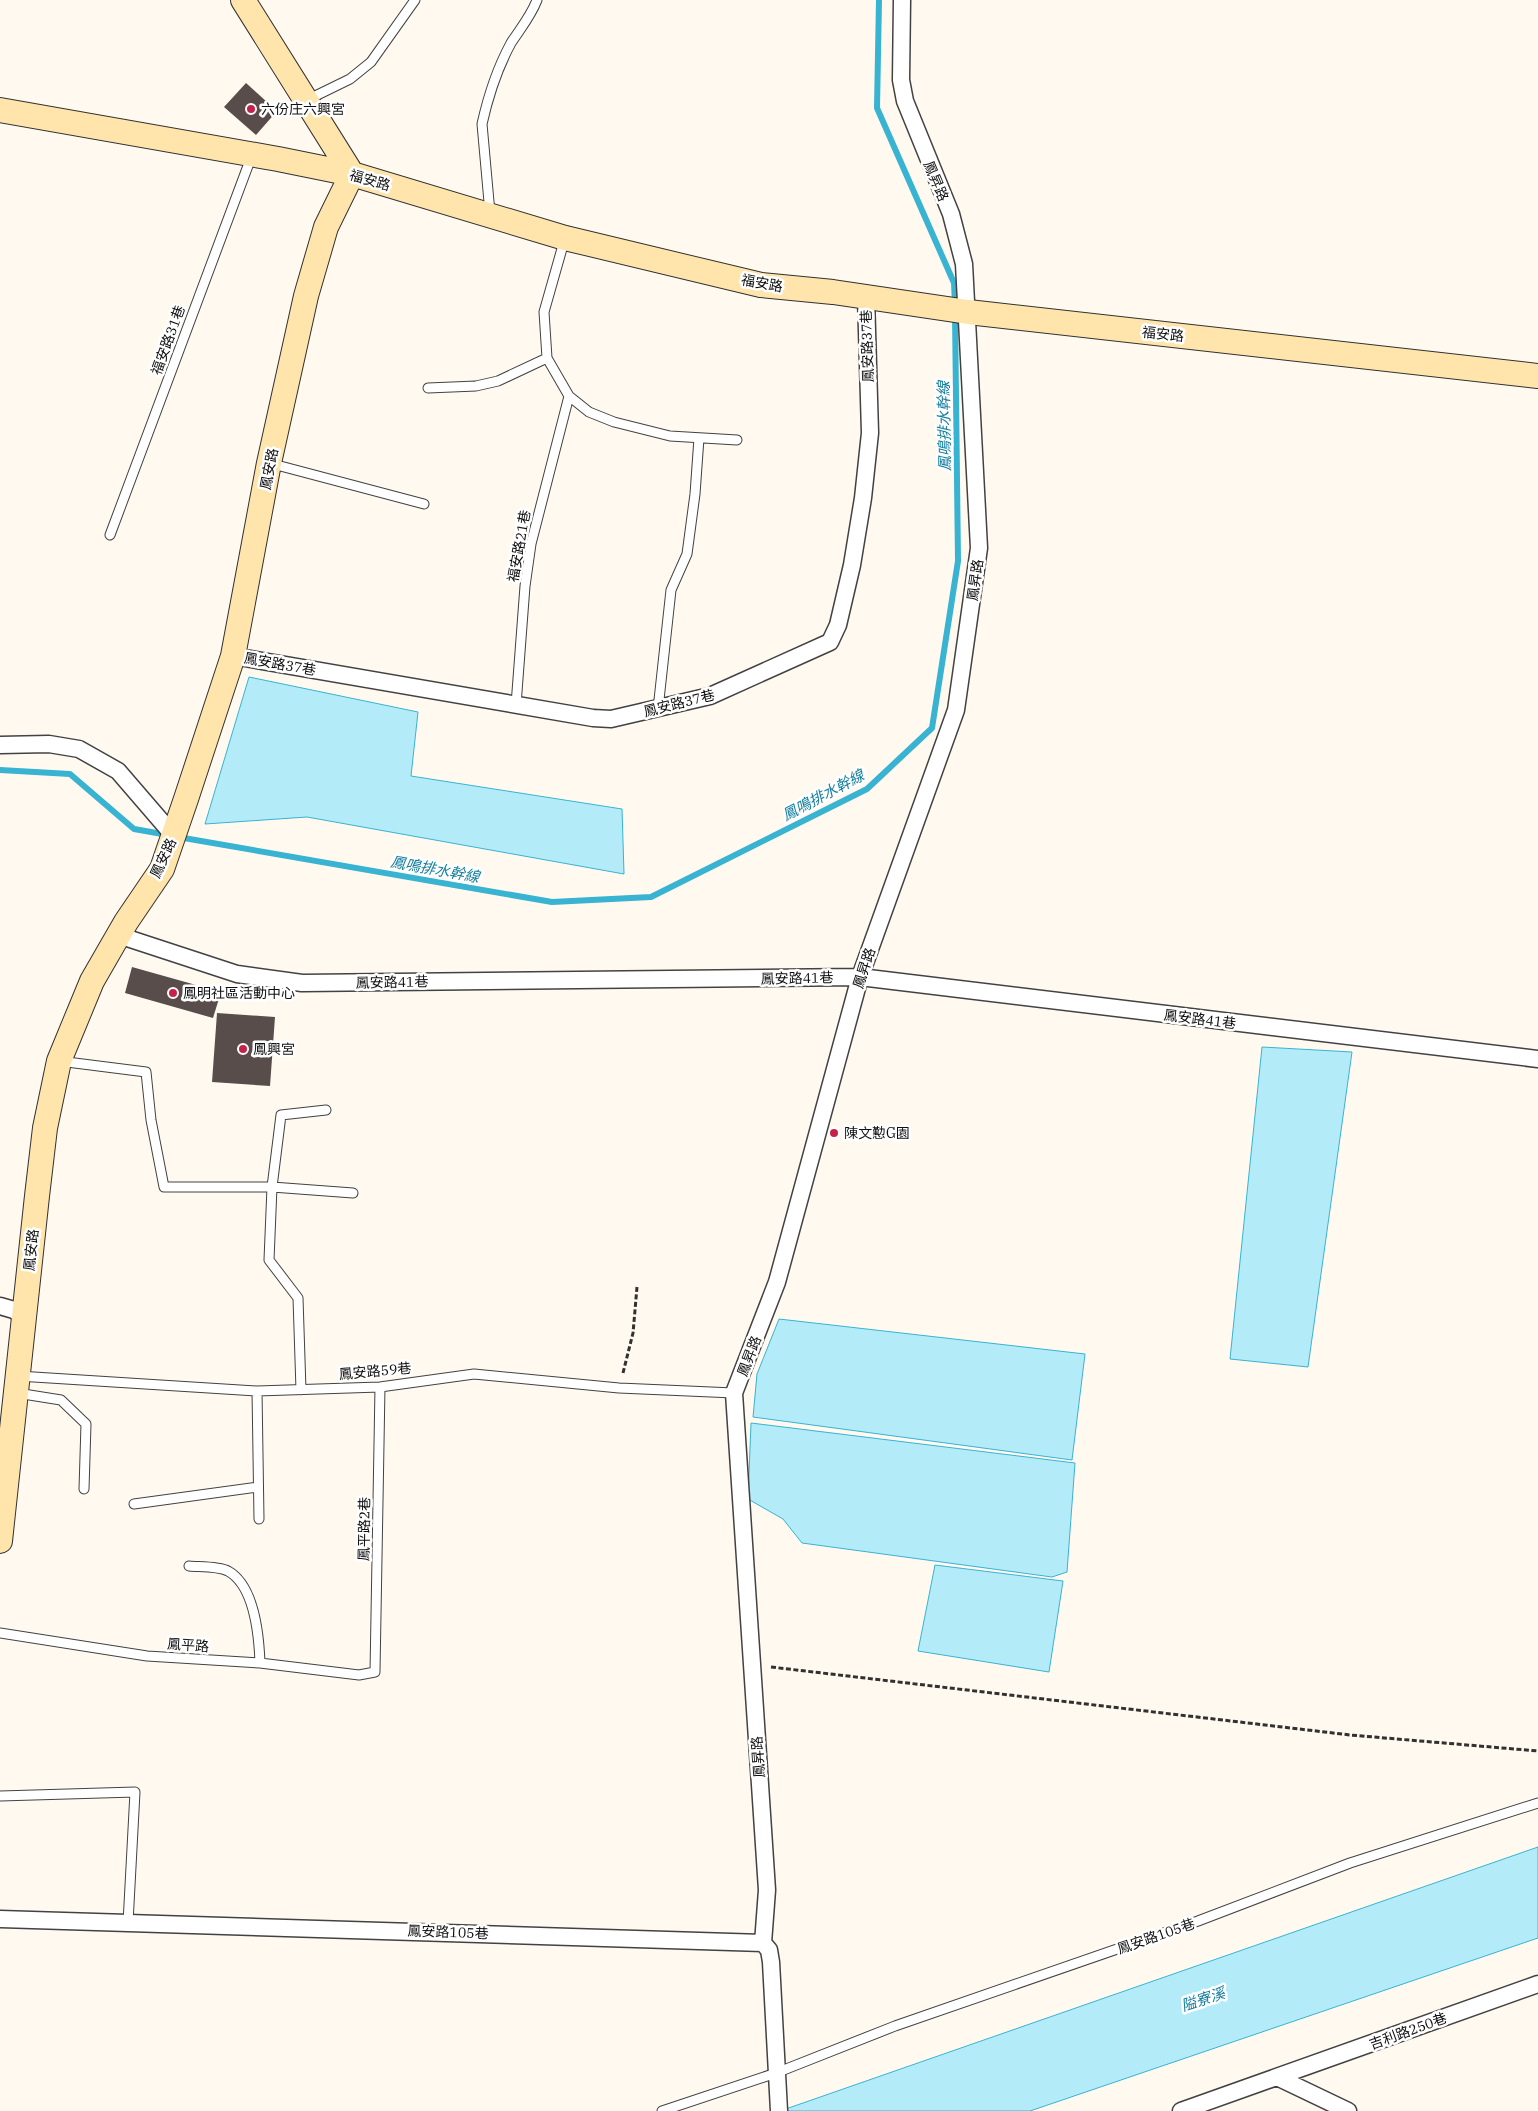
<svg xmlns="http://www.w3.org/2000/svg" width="1538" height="2111" viewBox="0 0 1538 2111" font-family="'IBM Plex Serif','Noto Sans TC',serif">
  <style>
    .water { fill: #b3ecf8; stroke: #38b3d1 }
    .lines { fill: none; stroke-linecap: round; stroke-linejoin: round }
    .stream { stroke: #38b3d1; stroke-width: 6 }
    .building { fill: #584d4b }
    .lane-casing { stroke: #424242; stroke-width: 11 }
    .street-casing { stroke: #424242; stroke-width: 19 }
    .secondary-casing { stroke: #313131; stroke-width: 26 }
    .path { stroke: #313131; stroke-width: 3; stroke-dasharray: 5 2.5; stroke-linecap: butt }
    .lane { stroke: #fff; stroke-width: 9 }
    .street { stroke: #fff; stroke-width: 16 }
    .secondary { stroke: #ffe5ab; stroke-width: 24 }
    .poi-dot { fill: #c4224a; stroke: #fff; stroke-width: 2 }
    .labels { text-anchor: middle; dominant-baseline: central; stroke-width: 5; stroke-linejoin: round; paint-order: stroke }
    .poi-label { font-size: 14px; fill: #0f0f0f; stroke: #fff; text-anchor: start }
    .street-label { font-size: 14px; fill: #0f0f0f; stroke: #fff }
    .water-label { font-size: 15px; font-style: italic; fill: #137d9e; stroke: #fff }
  </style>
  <rect width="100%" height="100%" fill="#fff9f0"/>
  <path class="water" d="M249,677L418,712L411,776L622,809L624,874L307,817L205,824Z
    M1262,1047L1352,1052L1308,1367L1230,1359Z
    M779,1319L1085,1354L1072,1460L753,1417L757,1374Z
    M751,1423L1075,1463L1067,1572L1052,1577L802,1543L783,1519L748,1499Z
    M935,1565L1063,1581L1049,1672L918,1651Z
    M1538,1847V1938L1030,2111H780Z"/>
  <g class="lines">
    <path class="stream" d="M879,0L877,108L954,283L955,304
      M0,770L70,774L134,829L168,835
      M178,837L552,902L651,897L867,789L932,728L958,561L955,314"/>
  </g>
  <path class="building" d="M246,83L277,111L256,135L224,107Z
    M132,967L221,992L213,1018L125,993Z
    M217,1013L275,1017L270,1086L212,1082Z"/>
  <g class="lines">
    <defs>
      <path id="lane" d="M307,100L350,79L371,62L415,0
        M490,213L482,124C488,97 498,67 511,43C520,29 531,16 537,0
        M565,238L544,312L547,358L569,396L589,412L614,422L670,436L737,440
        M428,388L476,386L498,381L547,358
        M269,463L424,504
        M110,535L252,155
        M516,705L525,586L531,544L569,396
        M658,709L671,590L687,554L695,494L699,438
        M59,1061L146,1072L151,1120L164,1187H272L353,1193
        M18,1376L257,1391L380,1387L474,1374L619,1388L734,1393
        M301,1390L298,1298L269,1260L272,1187L281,1115L326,1110
        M257,1391L259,1519
        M17,1393L61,1400L86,1424L84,1489
        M134,1504L258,1487
        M189,1566C200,1567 218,1566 228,1571C255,1586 259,1636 260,1663
        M0,1633L147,1656L260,1663L359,1675L375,1672L380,1387
        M0,1796L135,1792L128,1923
        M662,2111L776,2073L895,2026L1198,1921L1350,1863L1538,1803"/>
      <path id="street" d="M233,656L593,718L611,719L710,696L830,642L838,625L852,565L863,498L870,433L866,297
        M0,745L49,744L79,749L118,771L174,836
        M118,935L237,974L302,983L860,977L1538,1059
        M0,1306L14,1310L23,1317
        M0,1919L763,1943L769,1950L771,1962L779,2111
        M763,1943L767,1890L734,1393L777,1282L860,977L956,710L979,548L964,264L951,214L905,101L901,80L902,0
        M1279,2078L1348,2111
        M1181,2111L1538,1984"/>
      <path id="secondary" d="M0,110L278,159L352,174L565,238L761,285L833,292L968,312L1538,376
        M0,1541L37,1196L45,1128L59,1061L92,981L126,922L162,869L186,799L233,656L269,463L306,296L326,227L352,174L243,0"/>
    </defs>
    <use href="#lane" class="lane-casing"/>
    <use href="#street" class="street-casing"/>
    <use href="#secondary" class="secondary-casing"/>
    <path class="path" d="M623,1373L633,1333L637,1287
      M771,1667L1350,1735L1538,1751"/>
    <use href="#lane" class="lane"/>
    <use href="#street" class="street"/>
    <use href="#secondary" class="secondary"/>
  </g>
  <g class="poi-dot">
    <circle cx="251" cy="109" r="5"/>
    <circle cx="173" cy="993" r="5"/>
    <circle cx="243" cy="1049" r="5"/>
    <circle cx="834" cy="1133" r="5"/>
  </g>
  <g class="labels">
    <g class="poi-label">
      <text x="261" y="109">六份庄六興宮</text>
      <text x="183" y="993">鳳明社區活動中心</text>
      <text x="253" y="1049">鳳興宮</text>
      <text x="844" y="1133">陳文懃G園</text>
    </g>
    <g class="street-label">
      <text transform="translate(370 180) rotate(16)">福安路</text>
      <text transform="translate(936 181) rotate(67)">鳳昇路</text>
      <text transform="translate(762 283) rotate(10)">福安路</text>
      <text transform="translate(1163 334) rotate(6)">福安路</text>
      <text transform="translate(168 340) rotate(-70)">福安路31巷</text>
      <text transform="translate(867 346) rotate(-92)">鳳安路37巷</text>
      <text transform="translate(269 469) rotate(-79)">鳳安路</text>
      <text transform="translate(519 546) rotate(-80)">福安路21巷</text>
      <text transform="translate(975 580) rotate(-82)">鳳昇路</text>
      <text transform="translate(280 664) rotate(10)">鳳安路37巷</text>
      <text transform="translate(679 703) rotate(-14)">鳳安路37巷</text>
      <text transform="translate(163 858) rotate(-65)">鳳安路</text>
      <text transform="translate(864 968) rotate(-72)">鳳昇路</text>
      <text transform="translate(797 978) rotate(-1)">鳳安路41巷</text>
      <text transform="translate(392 982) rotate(-1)">鳳安路41巷</text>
      <text transform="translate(1200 1019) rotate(7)">鳳安路41巷</text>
      <text transform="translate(31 1250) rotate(-84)">鳳安路</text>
      <text transform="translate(749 1356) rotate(-69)">鳳昇路</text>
      <text transform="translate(375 1371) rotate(-5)">鳳安路59巷</text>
      <text transform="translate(364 1529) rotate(-89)">鳳平路2巷</text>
      <text transform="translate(188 1645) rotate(4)">鳳平路</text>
      <text transform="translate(758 1757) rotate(-94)">鳳昇路</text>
      <text transform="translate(448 1932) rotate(2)">鳳安路105巷</text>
      <text transform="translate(1156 1936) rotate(-19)">鳳安路105巷</text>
      <text transform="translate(1408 2031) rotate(-20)">吉利路250巷</text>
    </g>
    <g class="water-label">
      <text transform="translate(944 426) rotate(-91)">鳳鳴排水幹線</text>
      <text transform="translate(823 795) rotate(-28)">鳳鳴排水幹線</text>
      <text transform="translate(435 869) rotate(10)">鳳鳴排水幹線</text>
      <text transform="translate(1203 1999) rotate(-18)">隘寮溪</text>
    </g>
  </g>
</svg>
